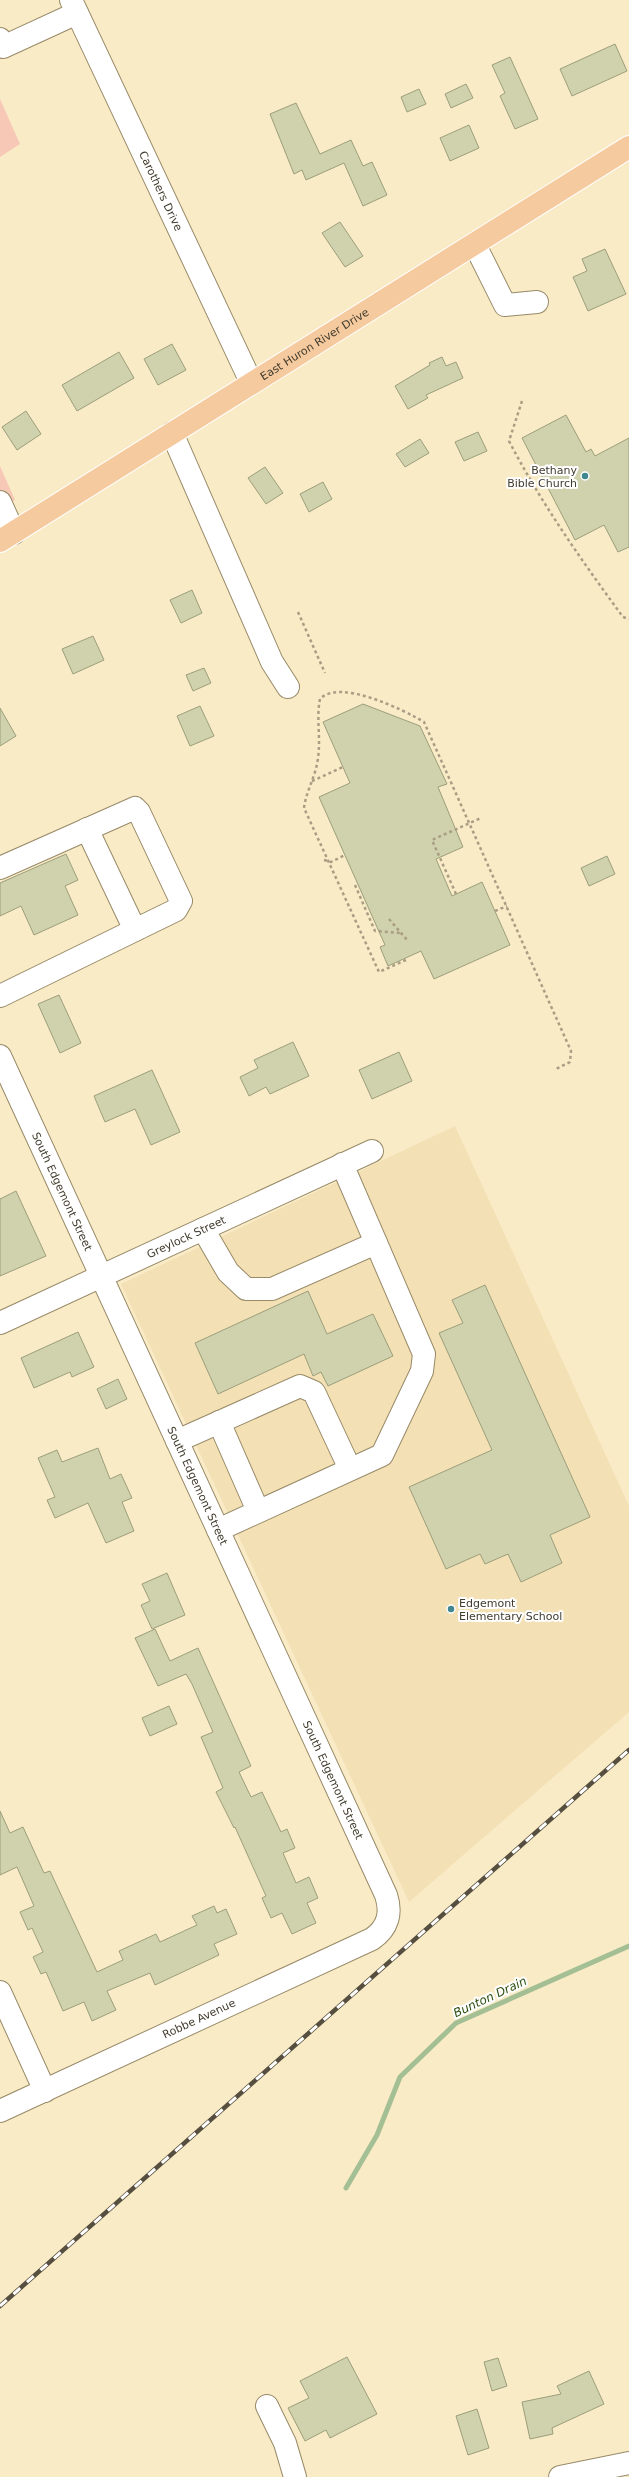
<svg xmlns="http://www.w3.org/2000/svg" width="629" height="2477" viewBox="0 0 629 2477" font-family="'DejaVu Sans',sans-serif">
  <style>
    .built { fill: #f3e0b5 }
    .green { fill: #f8c8b7 }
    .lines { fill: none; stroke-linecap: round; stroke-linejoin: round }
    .stream { stroke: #a3bf93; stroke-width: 5 }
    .building { fill: #cfd2ad; stroke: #9c9e7b }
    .minor-casing { stroke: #988a68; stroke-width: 24 }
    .major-casing { stroke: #fff; stroke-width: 24 }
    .path { stroke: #a99e84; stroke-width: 2.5; stroke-dasharray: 3 3; stroke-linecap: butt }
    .minor { stroke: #fff; stroke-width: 22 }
    .major { stroke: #f5ca9e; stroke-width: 22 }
    .rail-casing { stroke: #564f3f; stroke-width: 4.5 }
    .rail { stroke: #fff; stroke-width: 3; stroke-dasharray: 9; stroke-linecap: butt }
    .poi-dot { fill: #40878f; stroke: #fff; stroke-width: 1.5 }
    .labels { text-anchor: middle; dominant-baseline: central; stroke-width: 4; stroke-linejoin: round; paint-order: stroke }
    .street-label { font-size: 11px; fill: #423c2e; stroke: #fff }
    .poi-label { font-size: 11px; fill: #423c2e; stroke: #fff; text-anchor: end }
    .water-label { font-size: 12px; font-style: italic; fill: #2d4f10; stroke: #fff }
  </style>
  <rect width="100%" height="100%" fill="#faebc7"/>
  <path class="built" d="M455,1126L629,1506V1712L409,1902L121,1284Z"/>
  <path class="green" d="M0,99L20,144L0,157Z
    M0,466L15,500L0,508Z"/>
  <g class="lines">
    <path class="stream" d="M346,2188L377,2135L400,2077L456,2023L629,1946"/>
  </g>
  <path class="building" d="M615,44L627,71L572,96L560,69Z
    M510,57L538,119L515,129L500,96L505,93L492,65Z
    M466,84L473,98L451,108L445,94Z
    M419,89L426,104L407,112L401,97Z
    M296,103L320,154L351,140L363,166L372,162L387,195L363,206L344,163L306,180L302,170L294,174L270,114Z
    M469,125L479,148L450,161L440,138Z
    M340,222L363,256L345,267L322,233Z
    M605,249L626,294L588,311L573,277L587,271L582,259Z
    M172,344L186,370L158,385L144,359Z
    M119,352L134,378L77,411L62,385Z
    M442,357L446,366L456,362L463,378L426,395L428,398L408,409L395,386L430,365L429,363Z
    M26,411L41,434L17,450L2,427Z
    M566,415L586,452L591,449L595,456L629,438V547L618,552L604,525L575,540L522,438Z
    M478,432L487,451L464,461L455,442Z
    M420,439L429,453L405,467L396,454Z
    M265,467L283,493L266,504L248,478Z
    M323,482L332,499L309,512L300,494Z
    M192,590L202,613L181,623L170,600Z
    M93,636L104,660L73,674L62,649Z
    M204,668L211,683L193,691L186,675Z
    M363,704L420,726L447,784L438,787L463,847L436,859L452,896L482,882L510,945L434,979L421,951L388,966L380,947L385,945L319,797L350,783L323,722Z
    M200,706L214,736L190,746L177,716Z
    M0,708L16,736L0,746Z
    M66,854L78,880L65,886L78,915L34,935L21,906L0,916V883Z
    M607,856L615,874L589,886L581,868Z
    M59,995L81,1043L60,1053L38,1004Z
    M293,1042L309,1076L270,1094L266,1087L249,1096L240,1077L258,1068L254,1060Z
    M399,1052L412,1081L372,1099L359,1070Z
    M152,1070L180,1132L151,1145L135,1109L105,1122L94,1096Z
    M16,1191L46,1256L0,1276V1199Z
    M485,1285L590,1517L550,1535L562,1563L521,1582L508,1554L485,1564L480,1554L446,1569L409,1487L492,1450L439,1333L463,1323L452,1300Z
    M308,1291L327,1334L373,1314L393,1356L328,1386L321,1372L313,1376L304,1354L218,1394L195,1343Z
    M78,1332L94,1367L72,1377L70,1372L34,1388L21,1358Z
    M118,1379L127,1399L106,1409L97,1389Z
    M98,1448L110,1479L121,1474L132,1498L122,1502L134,1531L106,1543L88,1503L55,1518L47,1500L55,1497L38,1458L57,1450L62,1462Z
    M167,1573L185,1615L152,1629L141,1605L150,1601L142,1584Z
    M155,1629L170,1661L198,1648L251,1766L239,1772L251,1797L262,1792L281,1832L287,1829L295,1848L283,1853L296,1883L309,1877L318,1898L307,1903L316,1923L292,1934L282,1913L271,1918L262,1898L266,1896L235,1827L234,1828L216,1792L223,1788L201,1737L213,1732L192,1684L186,1674L158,1686L135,1638Z
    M169,1706L177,1724L150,1736L142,1718Z
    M0,1811L10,1833L23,1827L44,1873L50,1871L97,1972L123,1960L119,1951L156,1934L160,1942L197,1925L192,1916L214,1906L217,1913L226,1909L237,1934L214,1944L219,1955L155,1985L150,1973L107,1991L116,2010L92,2021L84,2002L63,2011L46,1972L41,1974L33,1957L43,1952L32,1928L28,1930L20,1912L34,1906L17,1867L0,1875Z
    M347,2357L377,2414L330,2438L326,2430L305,2441L288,2408L309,2398L300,2381Z
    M498,2358L507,2386L492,2391L484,2362Z
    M589,2371L604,2404L552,2428L553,2434L530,2439L522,2402L561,2394L557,2386Z
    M477,2409L489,2448L468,2455L456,2416Z"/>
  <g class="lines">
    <defs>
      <g id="minor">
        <path id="s1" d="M71,0L251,382"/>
        <path d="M0,39L3,47L77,13"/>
        <path d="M475,245L505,305L537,302"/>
        <path d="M172,433L272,662L288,687"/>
        <path d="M0,502L14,533"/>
        <path d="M87,829L135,930"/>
        <path d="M0,868L135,808L139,812L181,901L176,910L0,996"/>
        <path id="s2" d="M0,1056L386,1895C392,1913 388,1928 372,1939L0,2111"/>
        <path d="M203,1229L228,1272L246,1289H272L376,1243"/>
        <path id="s3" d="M0,1323L372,1151"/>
        <path d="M219,1422L258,1511"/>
        <path d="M177,1441L300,1386L314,1392L350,1469"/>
        <path d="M218,1530L382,1455L422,1371L424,1354L342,1164"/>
        <path d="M0,1992L45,2091"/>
        <path d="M267,2406L285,2443L295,2477"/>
        <path d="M560,2477L629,2463"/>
      </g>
      <g id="major">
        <path id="s4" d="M0,541L629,147"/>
      </g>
    </defs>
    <use href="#minor" class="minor-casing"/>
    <use href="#major" class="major-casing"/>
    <path class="path" d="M522,401L509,441C541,503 582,561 623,617L629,619
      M298,612L325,673
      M312,781L343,767
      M324,860L331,862L345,855
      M355,885L375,931L401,933
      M456,894L432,840L481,818
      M495,911L507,906
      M389,919L408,941
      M406,960L379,972L304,808C306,791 316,776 318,758C321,738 316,718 320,699C339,678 404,710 424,722L571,1051L570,1062L554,1070"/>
    <use href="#minor" class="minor"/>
    <use href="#major" class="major"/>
    <defs>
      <path id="rail" d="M0,2306L629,1750"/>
    </defs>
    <use href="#rail" class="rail-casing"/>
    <use href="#rail" class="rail"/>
  </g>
  <g class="poi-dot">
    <circle cx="585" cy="476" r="4"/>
    <circle cx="451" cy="1609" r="4"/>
  </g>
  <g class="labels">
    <g class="street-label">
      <text stroke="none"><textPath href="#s1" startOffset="211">Carothers Drive</textPath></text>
      <text stroke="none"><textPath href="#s4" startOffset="371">East Huron River Drive</textPath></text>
      <text stroke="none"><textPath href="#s2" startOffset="149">South Edgemont Street</textPath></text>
      <text stroke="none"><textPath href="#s3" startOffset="205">Greylock Street</textPath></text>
      <text stroke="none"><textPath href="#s2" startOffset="473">South Edgemont Street</textPath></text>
      <text stroke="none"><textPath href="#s2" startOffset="797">South Edgemont Street</textPath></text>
      <text transform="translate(199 2019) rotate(-25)">Robbe Avenue</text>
    </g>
    <g class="poi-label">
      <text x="577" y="470">Bethany<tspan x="577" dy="13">Bible Church</tspan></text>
      <text x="459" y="1603" text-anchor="start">Edgemont<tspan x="459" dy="13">Elementary School</tspan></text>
    </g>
    <g class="water-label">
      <text transform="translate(490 1997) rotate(-25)">Bunton Drain</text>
    </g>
  </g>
</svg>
